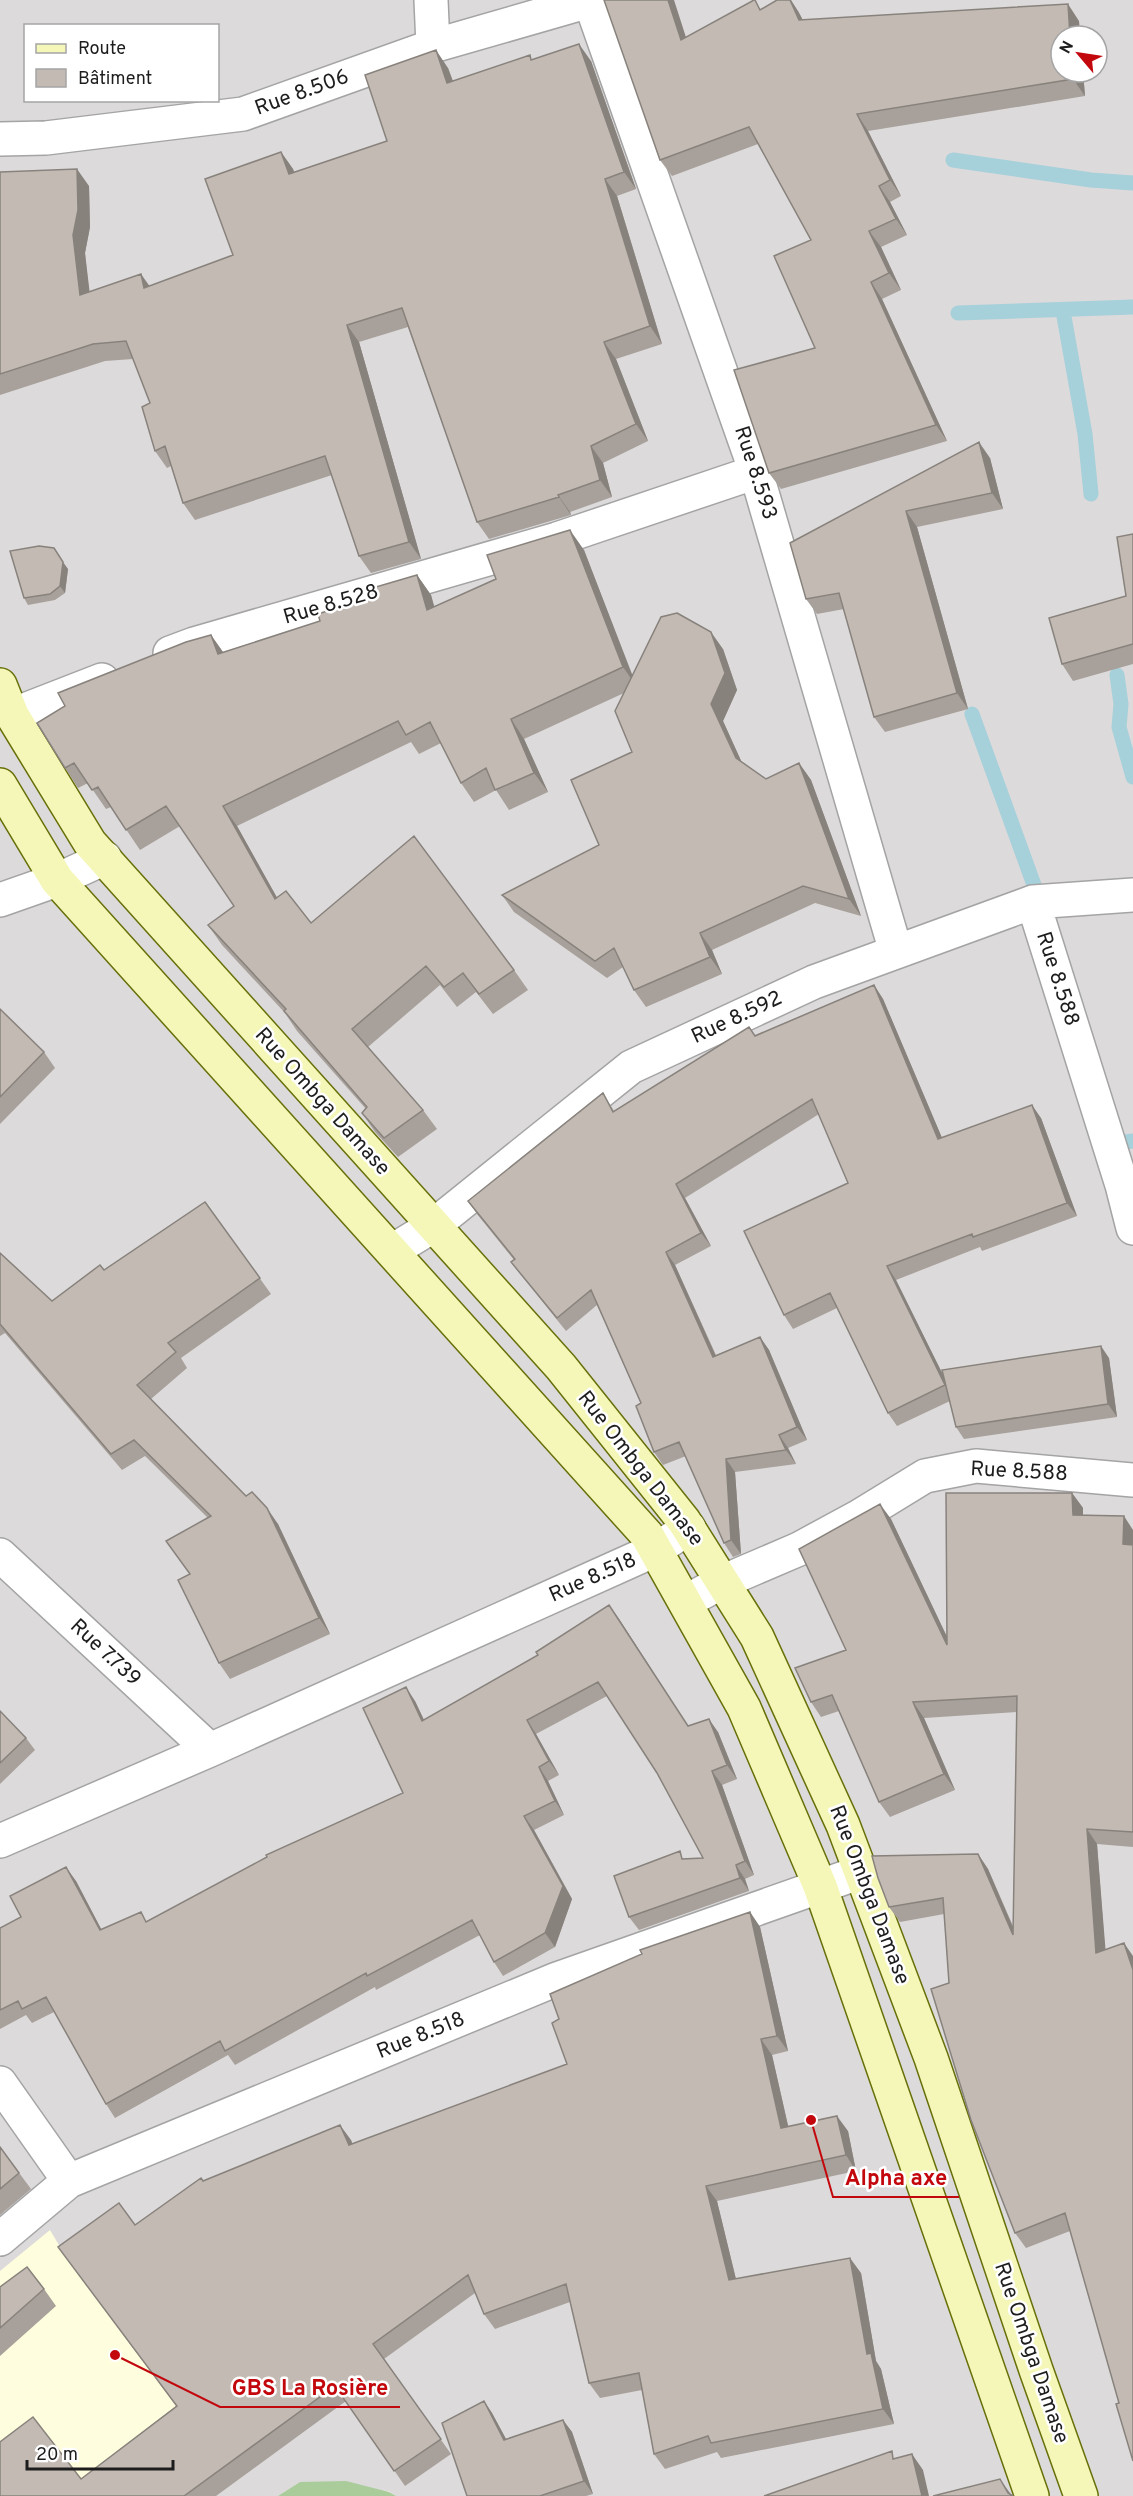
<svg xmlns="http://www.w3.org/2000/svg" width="1133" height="2496" viewBox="0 0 1133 2496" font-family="Overpass,sans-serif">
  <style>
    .residential { fill: #dcdadb; fill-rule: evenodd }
    .education { fill: #fefddd }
    .forest { fill: #aacc9a }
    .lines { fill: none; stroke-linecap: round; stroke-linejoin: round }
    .stream { stroke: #a6d0da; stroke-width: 15 }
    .street-casing { stroke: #a4a4a4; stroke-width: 36 }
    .secondary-casing { stroke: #677009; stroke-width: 36 }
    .street { stroke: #fff; stroke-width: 33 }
    .secondary { stroke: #f5f7b9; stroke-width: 33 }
    .wall { fill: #a8a09a }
    .shaded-wall { fill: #88827d }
    .building { fill: #c3bab3; stroke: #88827d; stroke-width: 1.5 }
    .labels { text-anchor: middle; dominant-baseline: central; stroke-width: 5; stroke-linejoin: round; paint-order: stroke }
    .street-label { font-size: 21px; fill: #1d1d1d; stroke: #fff }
    .leader { fill: none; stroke: #c3080d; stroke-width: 2 }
    .callout-dot { fill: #c3080d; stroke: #fff; stroke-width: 2 }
    .callout-label { font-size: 22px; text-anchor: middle; font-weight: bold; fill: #c3080d; stroke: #fff; stroke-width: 5; stroke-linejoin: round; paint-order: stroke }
  </style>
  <rect width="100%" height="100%" fill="#eeeae4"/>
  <path class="residential" d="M0,0H1133V2496H396L389,2491L300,2482L278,2496H0ZM26,26H218V100H26ZM1061,36H1097V72H1061Z"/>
  <path class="education" d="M50,2230L69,2262L293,2439L0,2496V2271Z"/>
  <path class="forest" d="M346,2481L389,2492L396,2496H278L300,2482Z"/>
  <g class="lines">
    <path class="stream" d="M953,160L1091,180L1133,183
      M1063,311L1085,434L1091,494
      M958,313L1133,307
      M1117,675L1121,704L1119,727L1133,777
      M972,714L1038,896
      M1109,1144L1133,1141"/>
    <defs>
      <path id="street" d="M431,0L433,46
        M590,1L756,472L896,952
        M0,139L46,138L243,114L433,46L593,0
        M170,653L194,644L557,539L756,472
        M12,715L102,680
        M0,900L57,880L105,858
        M1033,902L1122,1185L1133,1228
        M392,1251L433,1226L631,1067L814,982L1033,902L1133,895
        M0,1555L210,1750
        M685,1602L722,1582L799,1549L858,1517L925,1476L976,1466L1133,1480
        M0,1841L210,1750L655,1550L689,1528
        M0,2083L69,2181
        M0,2239L69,2181L557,1979L861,1872"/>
      <path id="secondary" d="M0,685L12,715L90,843L561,1367L684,1521L757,1637L843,1825L931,2058L1036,2370L1081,2496
        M0,785L57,880L647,1535L744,1708L820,1886L1032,2496"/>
    </defs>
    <use href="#street" class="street-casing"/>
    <use href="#secondary" class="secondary-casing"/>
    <use href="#street" class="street"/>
    <use href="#secondary" class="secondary"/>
  </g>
  <path class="wall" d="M761,9L798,11L803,20L1079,21L1080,36H1061V72H1083L1085,96L868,131L901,196L890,202L907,235L881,247L901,290L882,299L947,441L781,489L769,473L815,348L811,240L758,144L672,176L660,160L686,37Z
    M533,59L591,61L636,189L617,196L662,344L616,359L648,441L603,463L612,497L570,512L571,515L489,539L477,522L408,327L359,342L421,559L371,573L359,556L332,475L195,520L183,503L171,466L167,468L155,451L150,403L133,359L105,361L0,395V172L89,186L90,227L85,253L89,292L149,286L233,255L281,152L293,169L294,172L387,141L448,68L453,81Z
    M990,458L1003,509L917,527L968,709L885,732L874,717L844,609L817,614L806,599L790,543Z
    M1133,534V664L1073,681L1062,664L1126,596Z
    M584,550L632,676L723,649L737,690L723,721L742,763L766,779L799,763L811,780L861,916L815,903L712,950L722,974L646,1007L634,990L623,967L607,978L514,912L502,895L599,845L632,752L624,693L524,739L548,792L509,810L496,790L474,802L461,783L441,743L419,754L411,742L237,826L277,898L311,923L514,970L528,990L493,1014L476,992L457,1007L440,985L368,1047L423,1110L437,1129L398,1157L375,1132L362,1113L366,1109L297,1031L285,1013L222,945L208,925L234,906L180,826L140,850L111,807L106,809L88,783L78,788L65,768L211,635L223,652L320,621L371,596L417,575L431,595L434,607Z
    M68,569L65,593L55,600L28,605L24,598Z
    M874,985L883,999L942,1138L1041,1118L1077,1216L982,1251L980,1247L896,1280L944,1377L1109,1358L1117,1417L964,1439L956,1427L950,1401L897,1426L888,1413L837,1308L793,1329L784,1315L848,1183L819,1114L685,1198L711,1246L675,1265L716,1355L760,1337L769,1350L807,1440L788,1448L796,1464L735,1472L741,1554L733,1557L724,1543L686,1456L663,1465L654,1452L641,1403L597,1305L566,1331L521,1275L511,1262L514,1260L477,1214L468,1201L603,1093L614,1111L755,1035Z
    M0,1009L44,1052L55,1068L0,1124Z
    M205,1202L271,1294L181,1358L187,1368L151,1399L246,1496L278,1524L330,1634L230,1679L219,1663L190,1574L208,1518L145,1456L122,1470L5,1333L0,1336V1253L52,1301L104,1270Z
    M1072,1493L1083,1508V1515L1133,1530V1847L1097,1844L1105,1950L1119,2403L1070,2231L1026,2248L1015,2233L949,1983L944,1914L900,1922L889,1907L978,1854L988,1869L1013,1926L1017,1712L924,1718L955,1790L890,1817L879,1802L839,1711L821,1717L811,1702L846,1650L891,1519L947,1637Z
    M619,1619L688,1726L718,1732L737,1779L722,1785L754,1875L745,1879L749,1891L639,1930L629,1917L686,1859L703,1858L657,1773L607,1696L536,1734L559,1775L548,1781L564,1815L534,1830L572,1899L555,1947L503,1976L494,1962L480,1935L376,1990L375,1987L235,2065L228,2055L115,2118L106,2104L54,2012L32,2023L26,2015L0,2029V1928L21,1917L76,1881L101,1929L147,1921L403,1793L415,1701L424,1720Z
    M0,1711L26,1738L35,1750L0,1784Z
    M750,1912L760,1927L788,2051L772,2055L788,2126L848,2131L856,2171L717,2201L736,2279L861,2273L876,2361L881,2369L894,2424L721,2458L717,2452L665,2469L654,2454L642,2390L600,2398L589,2383L570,2302L495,2329L484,2314L475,2293L384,2359L451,2454L405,2486L346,2401L216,2496H0L81,2479L176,2406L58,2247L135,2225L203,2181L351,2140L352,2144L567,2064L559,2019Z
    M0,2147L31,2189L0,2215Z
    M0,2287L44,2289L56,2306L0,2356Z
    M484,2401L492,2413L506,2439L563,2420L572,2432L593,2494L586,2496H467Z"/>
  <path class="shaded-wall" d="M668,0H674L692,56L681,40Z
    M790,0H791L798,11L811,36L799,20Z
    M1068,4L1079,21L1080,36H1070Z
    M579,44L591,61L636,189L624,172Z
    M436,50L448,68L460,101L447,83Z
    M1073,72H1083L1085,96L1073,79Z
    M857,114L868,131L901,196L890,180Z
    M281,152L293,169L301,191L289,174Z
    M77,169L89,186L90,227L85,253L92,312L80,295L73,235Z
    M605,179L617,196L662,344L650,326Z
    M879,186L890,202L907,235L896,219Z
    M869,231L881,247L901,290L889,273Z
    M141,274L153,291L144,288Z
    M871,282L882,299L947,441L936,425Z
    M347,325L359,342L421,559L409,542Z
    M604,342L616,359L648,441L636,424Z
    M979,442L990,458L1003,509L992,493Z
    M591,446L603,463L612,497L600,480Z
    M558,495L570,512L571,515L559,497Z
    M906,511L917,527L968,709L957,693Z
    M570,530L584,550L637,687L623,667Z
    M63,562L68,569L65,593L60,586Z
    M417,575L431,595L441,630L427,610Z
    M711,632L723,649L737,690L723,721L748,776L736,758L711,704Z
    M211,635L225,655L218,654Z
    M511,719L524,739L548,792L534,773Z
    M799,763L811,780L861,916L849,899Z
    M223,806L237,826L289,919L275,899Z
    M700,933L712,950L722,974L710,957Z
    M874,985L883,999L948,1152L938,1139Z
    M1032,1105L1041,1118L1077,1216L1067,1203Z
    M676,1184L685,1198L711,1246L701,1233Z
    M666,1252L675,1265L722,1370L713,1357Z
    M887,1266L896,1280L955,1399L945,1385Z
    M760,1337L769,1350L807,1440L797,1427Z
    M1101,1346L1109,1358L1117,1417L1108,1404Z
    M779,1435L788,1448L796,1464L786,1450Z
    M726,1459L735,1472L741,1554L731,1540Z
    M1072,1493L1083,1508V1530L1073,1515Z
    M880,1504L891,1519L958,1660L947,1645Z
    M267,1508L278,1524L330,1634L319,1618Z
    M1124,1516L1133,1530V1558L1123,1544Z
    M609,1605L619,1619L697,1740L688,1726Z
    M406,1687L415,1701L431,1735L422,1721Z
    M913,1702L924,1718L955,1790L944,1774Z
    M709,1719L718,1732L737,1779L727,1765Z
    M527,1720L536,1734L559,1775L549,1761Z
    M539,1767L548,1781L564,1815L555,1801Z
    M712,1771L722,1785L754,1875L745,1861Z
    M524,1816L534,1830L572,1899L555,1947L545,1933Z
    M1087,1829L1097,1844L1107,1968L1096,1953Z
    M978,1854L988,1869L1023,1951L1013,1935Z
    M736,1865L745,1879L749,1891L740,1878Z
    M66,1867L76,1881L109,1944L100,1930Z
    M750,1912L760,1927L788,2051L777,2036Z
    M1124,1943L1133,1956V1970Z
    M761,2039L772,2055L792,2143L781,2128Z
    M837,2116L848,2131L856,2171L846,2155Z
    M340,2125L351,2140L359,2160L349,2145Z
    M706,2186L717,2201L740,2296L729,2280Z
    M850,2258L861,2273L876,2361L881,2369L894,2424L883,2409L867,2354Z
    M484,2401L492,2413L513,2452L504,2440Z
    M563,2420L572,2432L593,2494L584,2481Z
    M912,2454L923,2470L929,2496H922Z
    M1000,2479L1012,2496H1010Z"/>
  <path class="building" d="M604,0H668L681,40L754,0H755L760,10L777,0H790L799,20L1068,4L1070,36H1061V72H1073V79L857,114L890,180L879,186L896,219L869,231L889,273L871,282L936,425L769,473L734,370L815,348L774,256L811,240L749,127L660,160Z
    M579,44L624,172L605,179L650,326L604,342L636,424L591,446L600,480L558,495L559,497L477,522L402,308L347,325L409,542L359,556L325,456L183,503L165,446L155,451L142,407L150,403L126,341L93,344L0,374V172L77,169L78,210L73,235L80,295L141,274L144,288L233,255L205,179L281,152L289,174L387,141L365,75L436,50L447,83L530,55L531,60Z
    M979,442L992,493L906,511L957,693L874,717L839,593L806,599L790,543Z
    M570,530L623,667L511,719L534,773L495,790L486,768L461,783L430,722L406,735L398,721L223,806L275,899L286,891L311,923L414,836L514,970L479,994L463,973L444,987L426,966L352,1029L423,1110L384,1138L362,1113L367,1107L284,1011L286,1009L208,925L234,906L166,806L126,830L98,787L92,790L74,763L65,768L37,723L65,706L58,693L186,642L211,635L218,654L320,621L318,614L371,596L369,589L417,575L427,610L496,579L487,555Z
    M1133,534V644L1062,664L1049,618L1126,596L1117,537Z
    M39,546L54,548L63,562L60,586L50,594L24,598L10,551Z
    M677,613L711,632L725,673L711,704L736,758L766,779L799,763L849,899L803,886L700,933L710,957L634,990L614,948L595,961L502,895L599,845L571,780L632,752L615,711L661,617Z
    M874,985L938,1139L1032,1105L1067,1203L973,1237L972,1234L887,1266L945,1385L888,1413L830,1293L784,1315L744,1231L848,1183L812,1099L676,1184L701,1233L666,1252L713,1357L760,1337L797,1427L779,1435L786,1450L726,1459L731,1540L724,1543L679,1442L654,1452L636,1406L641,1403L591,1290L557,1318L511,1262L515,1259L468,1201L603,1093L613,1112L749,1027L755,1036Z
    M0,1009L44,1052L0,1097Z
    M205,1202L260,1278L168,1343L176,1352L137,1385L246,1496L252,1492L267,1508L319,1618L219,1663L178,1580L190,1574L166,1541L211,1516L134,1440L111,1454L0,1324V1253L52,1301L100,1265L104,1270Z
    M1101,1346L1108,1404L956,1427L942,1370Z
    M946,1493H1072L1073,1515L1124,1516L1123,1544L1133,1545V1832L1087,1829L1096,1953L1124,1943L1133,1970V2461L1116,2404L1119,2403L1065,2213L1015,2233L971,2120L931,1989L949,1983L943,1898L889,1907L878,1878L872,1856L978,1854L1013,1935L1017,1696L913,1702L944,1774L879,1802L832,1695L811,1702L795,1668L846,1650L799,1549L880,1504L947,1645Z
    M609,1605L688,1726L709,1719L727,1765L712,1771L745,1861L736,1865L740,1878L629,1917L614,1876L680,1851L682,1859L703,1858L657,1773L598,1682L527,1720L549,1761L539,1767L555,1801L524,1816L563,1886L545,1933L494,1962L472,1920L367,1976L366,1973L225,2051L220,2041L106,2104L46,1997L22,2009L18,2001L0,2010V1928L21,1917L10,1896L66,1867L100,1930L141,1912L146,1922L267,1857L266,1855L403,1793L363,1708L406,1687L422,1721L538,1655L536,1652Z
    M0,1711L26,1738L0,1763Z
    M750,1912L777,2036L761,2039L781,2128L837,2116L846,2155L706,2186L729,2280L850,2258L867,2354L871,2353L883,2409L711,2443L708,2436L654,2454L639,2373L589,2383L566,2284L484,2314L468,2275L373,2344L441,2439L394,2471L335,2386L184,2496H0V2442L33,2417L81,2479L177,2406L58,2247L119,2203L135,2225L201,2178L203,2181L340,2125L349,2145L567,2064L552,2023L559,2019L550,1994L642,1954L640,1950Z
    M0,2147L19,2173L0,2189Z
    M27,2267L44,2289L0,2328V2287Z
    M484,2401L504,2440L563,2420L584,2481L540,2496H467L442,2423Z
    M892,2451L893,2459L912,2454L922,2496H764Z
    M1000,2479L1008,2493L1013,2496H933Z"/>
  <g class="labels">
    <g class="street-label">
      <text transform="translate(302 93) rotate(-20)">Rue 8.506</text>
      <text transform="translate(755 473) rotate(72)">Rue 8.593</text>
      <text transform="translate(331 605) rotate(-16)">Rue 8.528</text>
      <text transform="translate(1057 979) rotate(72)">Rue 8.588</text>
      <text transform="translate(737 1018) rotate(-25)">Rue 8.592</text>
      <text transform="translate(322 1102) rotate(48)">Rue Ombga Damase</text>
      <text transform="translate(640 1469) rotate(52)">Rue Ombga Damase</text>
      <text transform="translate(1019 1472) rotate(3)">Rue 8.588</text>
      <text transform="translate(593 1578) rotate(-24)">Rue 8.518</text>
      <text transform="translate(105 1653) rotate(43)">Rue 7.739</text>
      <text transform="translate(869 1895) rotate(69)">Rue Ombga Damase</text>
      <text transform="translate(421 2036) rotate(-22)">Rue 8.518</text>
      <text transform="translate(1031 2353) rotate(71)">Rue Ombga Damase</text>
    </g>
  </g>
  <path class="leader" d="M811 2120L833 2197H959M115 2355L220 2407H400"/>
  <g class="callout-dot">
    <circle cx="811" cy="2120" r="6"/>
    <circle cx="115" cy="2355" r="6"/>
  </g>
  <g class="callout-label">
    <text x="896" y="2185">Alpha axe</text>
    <text x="310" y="2395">GBS La Rosière</text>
  </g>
  <rect x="24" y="24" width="195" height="78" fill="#ffffff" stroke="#a5a5a5" stroke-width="1.5"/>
  <rect x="36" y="44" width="30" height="9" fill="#f5f7b9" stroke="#a5a5a5" stroke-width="1.5"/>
  <text x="78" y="54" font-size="18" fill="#1d1d1d">Route</text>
  <rect x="36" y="69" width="30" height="18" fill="#c3bab3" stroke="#a5a5a5" stroke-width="1.5"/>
  <text x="78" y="84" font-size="18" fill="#1d1d1d">Bâtiment</text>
  <g transform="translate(1079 54) rotate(299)"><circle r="28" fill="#ffffff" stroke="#a5a5a5" stroke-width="1.5"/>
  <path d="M0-4.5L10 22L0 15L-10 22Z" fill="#c3080d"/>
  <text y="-9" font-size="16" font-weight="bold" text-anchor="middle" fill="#1d1d1d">N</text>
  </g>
  <path d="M27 2460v9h146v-9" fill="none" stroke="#1d1d1d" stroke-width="3"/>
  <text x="36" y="2460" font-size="18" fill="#1d1d1d" stroke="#ffffff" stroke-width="4.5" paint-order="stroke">20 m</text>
</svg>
